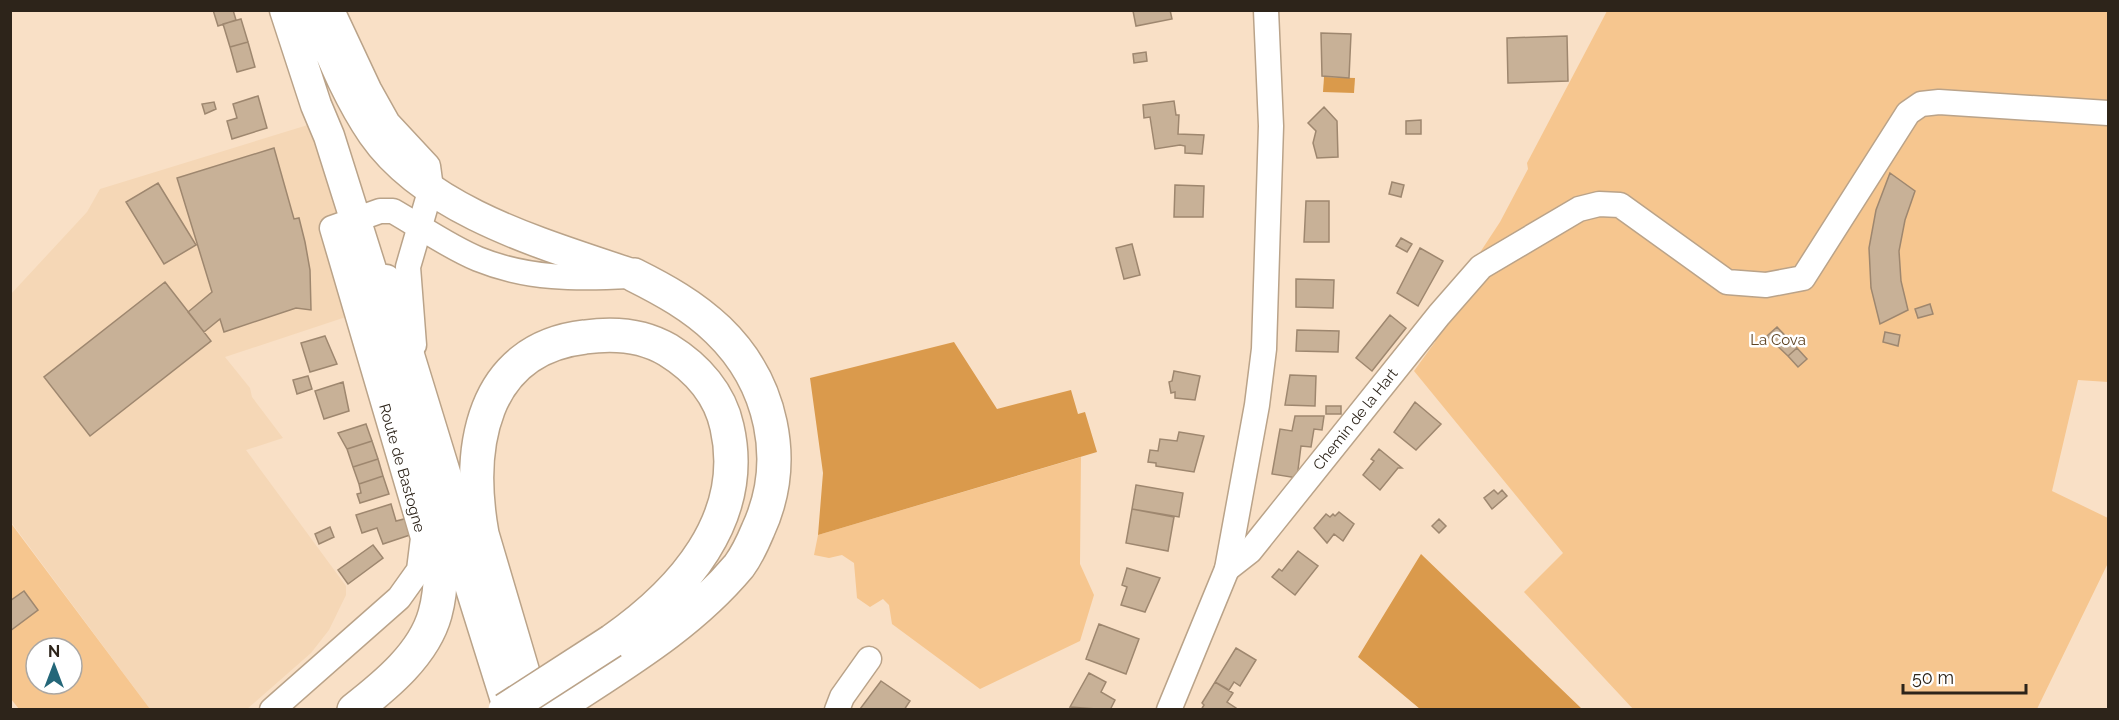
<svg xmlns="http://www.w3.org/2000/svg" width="2119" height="720" viewBox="0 0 2119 720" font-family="Raleway,sans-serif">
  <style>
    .built { fill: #f5d7b6 }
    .green { fill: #f6c68f; fill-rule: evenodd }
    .forest { fill: #da9a4c }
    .water { fill: #da9a4b }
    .building { fill: #c8b197; stroke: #9e876f; stroke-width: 1.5 }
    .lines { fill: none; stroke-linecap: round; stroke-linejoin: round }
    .minor-casing { stroke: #baa389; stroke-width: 27 }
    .major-casing { stroke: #baa389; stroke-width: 33 }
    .highway-casing { stroke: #baa389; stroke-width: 36 }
    .minor { stroke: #fff; stroke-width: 24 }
    .major { stroke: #fff; stroke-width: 30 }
    .highway { stroke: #fff; stroke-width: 33 }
    .highway-bridge-casing { stroke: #baa389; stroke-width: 36; stroke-linecap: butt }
    .highway-bridge { stroke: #fff; stroke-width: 33 }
    .labels { text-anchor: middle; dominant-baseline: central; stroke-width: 5; stroke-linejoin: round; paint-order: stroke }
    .park-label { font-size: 15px; fill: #5f4423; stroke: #fff }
    .street-label { font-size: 15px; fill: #2d241a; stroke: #fff }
  </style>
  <rect width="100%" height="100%" fill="#f9e0c6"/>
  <path class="built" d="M311,124L370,309L225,357L250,388L252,397L283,438L246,450L346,586V595L329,630L311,653L247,709H150L11,522V294L87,212L100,189Z"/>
  <path class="green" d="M1607,11H2108V382L2078,380L2052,491L2108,518V563L2037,709H1633L1524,592L1563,553L1414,371L1435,342L1439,315L1500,222L1528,169L1527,163Z
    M1081,457L1080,564L1094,595L1080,641L980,689L892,624L889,605L883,599L870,607L857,598L854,563L842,555L829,558L814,555L818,535Z
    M10,522L150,709H19L11,699ZM36,648H72V684H36Z"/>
  <path class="forest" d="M954,342L997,409L1071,390L1078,414L1085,412L1097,452L818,535L823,473L810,378Z
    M1421,554L1582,709H1420L1358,657Z"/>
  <path class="water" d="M1324,77L1355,78L1354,93L1323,92Z"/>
  <path class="building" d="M213,10H233L236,20L218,26Z
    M1170,10L1172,19L1136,26L1133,11Z
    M241,19L248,42L230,47L223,24Z
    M1321,33L1351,34L1349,78L1322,76Z
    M1567,36L1568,81L1508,83L1507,38Z
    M248,42L255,67L237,72L230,47Z
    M1146,52L1147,61L1134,63L1133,54Z
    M258,96L267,128L232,139L227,121L237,118L233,104Z
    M1174,101L1176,115H1179L1178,134L1204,135L1202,154L1185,153V146L1180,145L1155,149L1150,117L1144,118L1143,105Z
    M214,102L216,109L205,114L202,104Z
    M1324,107L1337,121L1338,157L1317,158L1313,143L1316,131L1308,123Z
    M1421,120V134H1406V121Z
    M274,148L294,219L299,218L305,242L310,270L311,310L296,308L224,332L220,319L204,332L188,312L212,292L177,178Z
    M1890,173L1915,191L1905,220L1899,251L1901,281L1908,310L1880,324L1871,288L1869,248L1876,210Z
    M1392,182L1404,185L1401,197L1389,194Z
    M158,183L196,245L164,264L126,202Z
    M1175,185L1204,186L1203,217H1174Z
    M1306,201H1329V242H1304Z
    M1401,238L1412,244L1407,252L1396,246Z
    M1132,244L1140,275L1124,279L1116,248Z
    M1420,248L1443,261L1418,306L1397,293Z
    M1296,279L1334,280L1333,308L1296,307Z
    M165,282L211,341L90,436L44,377Z
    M1930,304L1933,314L1918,318L1915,309Z
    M1390,315L1406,328L1372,371L1356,358Z
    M1777,327L1797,348L1788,356L1767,336Z
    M1297,330L1339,331L1338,352L1296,351Z
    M1885,332L1900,335L1898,346L1883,342Z
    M325,336L337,364L310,372L301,343Z
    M1797,348L1807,359L1798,367L1788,356Z
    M1174,371L1200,376L1195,400L1175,398V392L1171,393L1169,382L1172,381Z
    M1290,375L1316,376L1315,406L1285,405Z
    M308,376L312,389L297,394L293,380Z
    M343,382L349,411L324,419L315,391Z
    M1415,402L1441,424L1416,450L1394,432Z
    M1326,406H1341V414H1326Z
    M1295,416H1324L1322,430L1314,429L1311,447L1301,446L1297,478L1272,474L1280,429L1292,431Z
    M366,424L372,441L347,449L338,433Z
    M1179,432L1204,436L1194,472L1156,466V463L1148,462L1150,450L1158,451L1160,439L1177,441Z
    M372,441L378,459L353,467L347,449Z
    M1379,449L1402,468H1398L1380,490L1363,475L1374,461L1371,459Z
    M378,459L383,476L359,484L353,467Z
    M383,476L389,494L360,503L357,494L361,493L359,484Z
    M1136,485L1183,493L1179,517L1132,509Z
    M1494,490L1498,494L1502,490L1507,496L1492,509L1484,498Z
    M391,504L396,521L408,518L413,534L383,544L377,528L362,533L356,515Z
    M1132,509L1174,517L1168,551L1126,543Z
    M1339,512L1354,524L1343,541L1334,534L1327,543L1314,528L1326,514L1330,517L1333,514L1335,516Z
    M1439,519L1446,526L1439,533L1432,526Z
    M330,527L334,537L319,544L315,534Z
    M373,545L383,558L348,584L338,570Z
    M1298,551L1318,566L1295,595L1272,577L1279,569L1282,571Z
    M1127,568L1160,578L1145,612L1121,605L1127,587L1122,585Z
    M24,591L38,610L10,631V601Z
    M1099,624L1139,639L1126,674L1086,659Z
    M1236,648L1256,660L1240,686L1234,682L1229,690L1215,682Z
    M1089,673L1106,682L1101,692L1115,700L1110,710L1070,707Z
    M881,681L910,701L904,710L860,709Z
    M1215,682L1233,693L1227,702L1239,710H1201L1204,705L1202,703Z"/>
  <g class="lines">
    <defs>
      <g id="minor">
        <path d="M332,10L369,89L388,123L428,166L431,188L408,267L414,345"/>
        <path id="s1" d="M1227,569L1250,551L1439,315L1481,267L1579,209L1599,204L1620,205L1727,282L1766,285L1803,278L1908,113L1921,104L1939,102L2108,113"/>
        <path d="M272,710L399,598L419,570L423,538L332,228L380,211H393C421,227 449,247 478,259C527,279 577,279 629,276"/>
        <path d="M837,710L842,697L869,659"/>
        <path d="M1169,710L1227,569L1257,405L1264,349L1271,126L1266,10"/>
      </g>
      <path id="major" d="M285,10L316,105L329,136L381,301
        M312,10C330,52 347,96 373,134C428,213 547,245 634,275
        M386,280L457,512
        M442,496L509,710"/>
      <path id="highway" d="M354,710C386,685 424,654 435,614C450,560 431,506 417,454C401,395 383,338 372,278
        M534,710L482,534C467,450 480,349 585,337C613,333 643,335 668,350C697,368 720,394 727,427C748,519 682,592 612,641
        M553,710C619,666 688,627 739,566C747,555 753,542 758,530C790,461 772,382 718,330C693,306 664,290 634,275"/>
    </defs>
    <use href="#minor" class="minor-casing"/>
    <use href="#major" class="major-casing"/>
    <use href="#highway" class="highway-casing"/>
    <use href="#minor" class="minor"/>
    <use href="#major" class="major"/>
    <use href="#highway" class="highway"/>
    <defs>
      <path id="highway-bridge" d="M505,710L612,641"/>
    </defs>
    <use href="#highway-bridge" class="highway-bridge-casing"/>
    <use href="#highway-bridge" class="highway-bridge"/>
  </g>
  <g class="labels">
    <g class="park-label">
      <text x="1778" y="340">La Cova</text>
    </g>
    <g class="street-label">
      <text stroke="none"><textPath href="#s1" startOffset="198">Chemin de la Hart</textPath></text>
      <text transform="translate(402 468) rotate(74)">Route de Bastogne</text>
    </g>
  </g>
  <rect width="2119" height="720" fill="none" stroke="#2d241a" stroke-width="24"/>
  <g transform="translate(54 666)"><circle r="28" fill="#ffffff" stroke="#aba7a3" stroke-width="1.5"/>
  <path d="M0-4.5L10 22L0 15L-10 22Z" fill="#246779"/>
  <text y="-9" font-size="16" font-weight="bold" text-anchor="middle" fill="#2d241a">N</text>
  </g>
  <path d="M1903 684v9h123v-9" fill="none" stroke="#2d241a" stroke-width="3"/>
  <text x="1912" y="684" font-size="18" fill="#2d241a" stroke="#ffffff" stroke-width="4.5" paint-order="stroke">50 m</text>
</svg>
